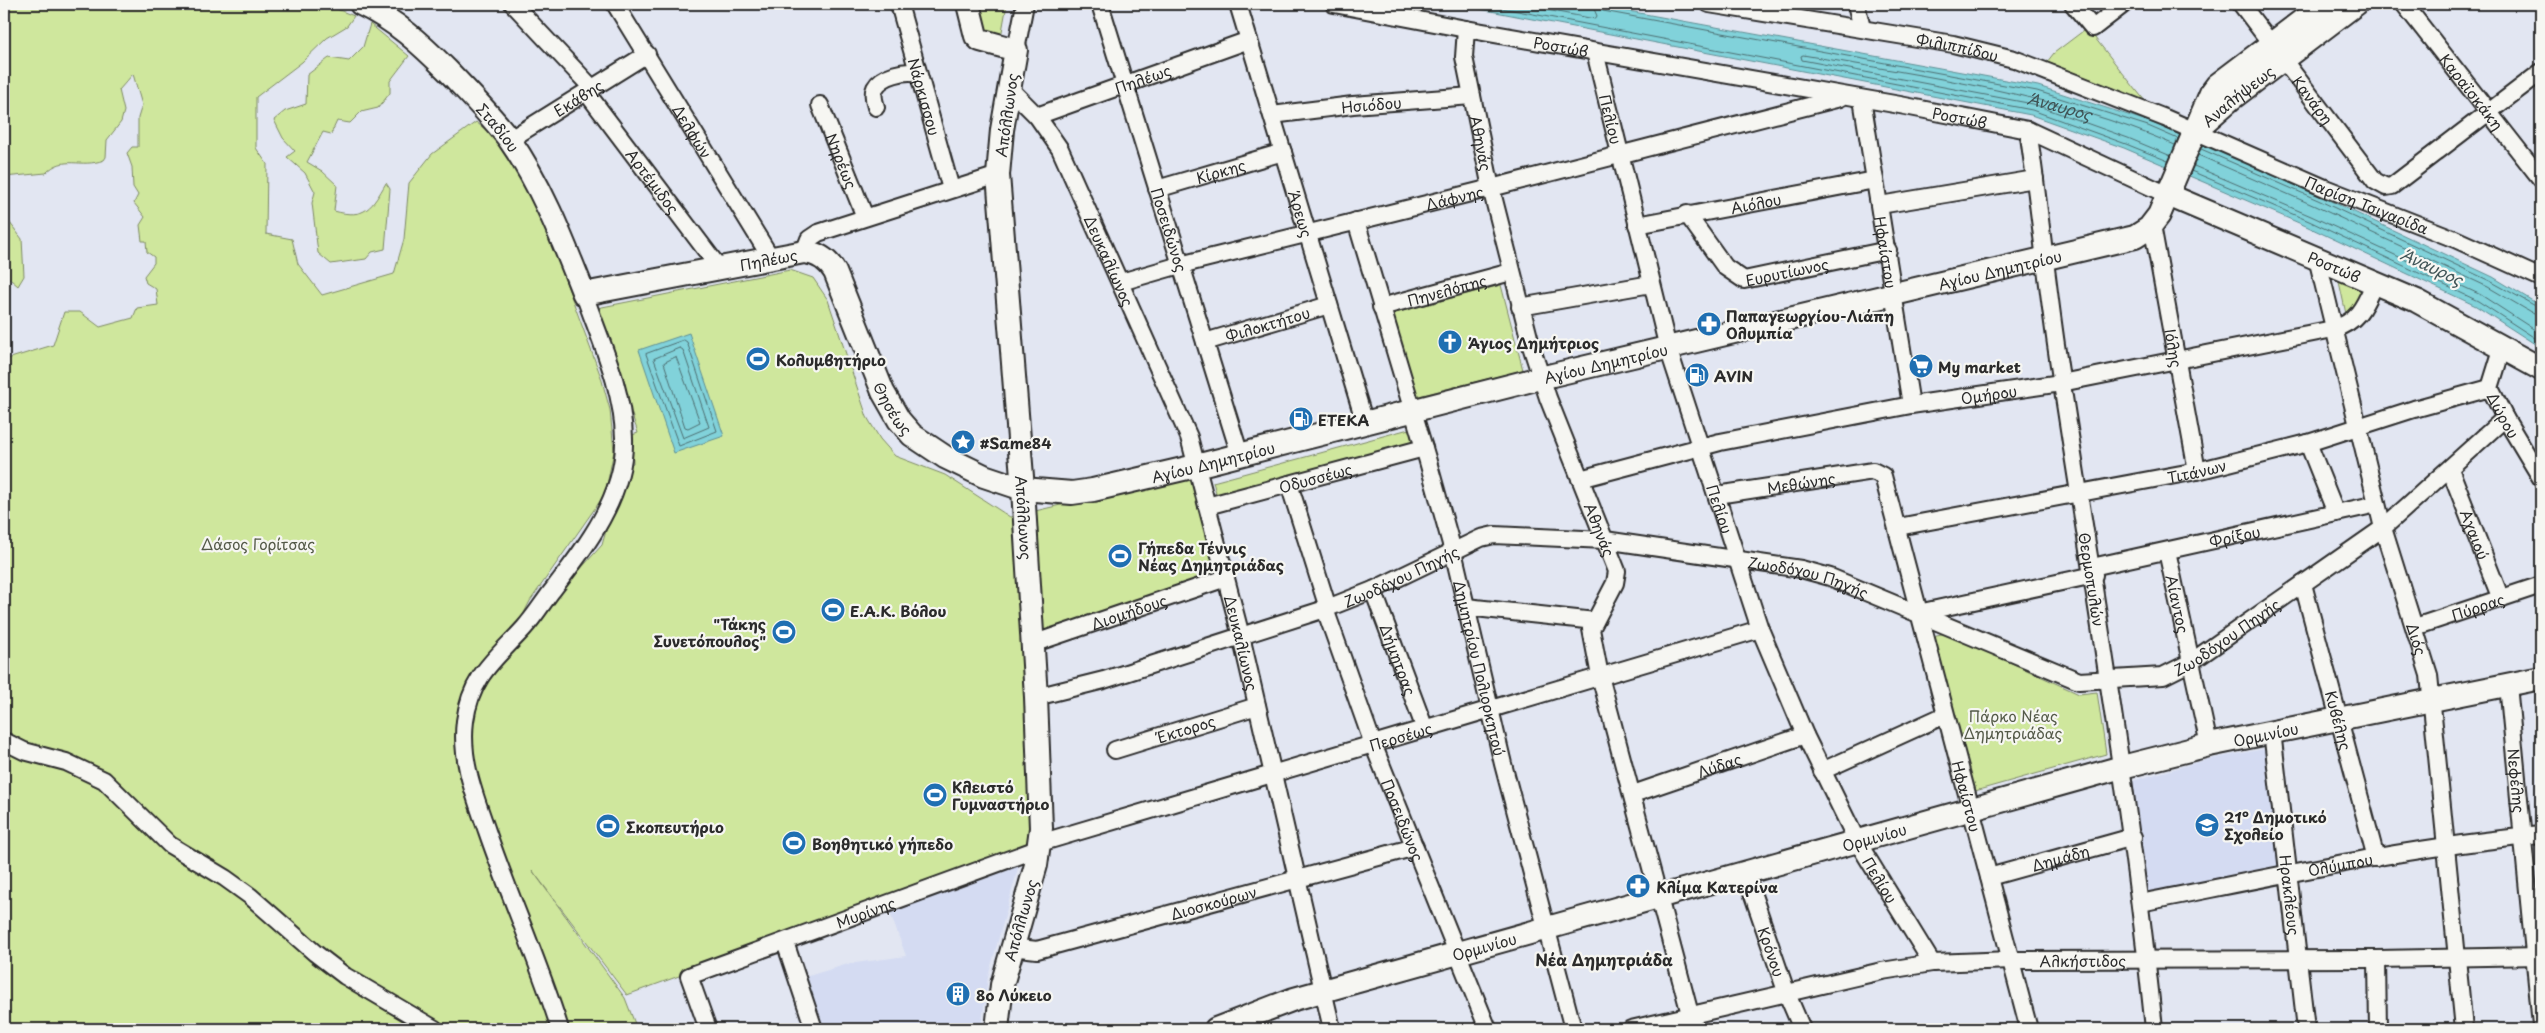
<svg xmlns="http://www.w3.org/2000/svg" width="2545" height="1033" viewBox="0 0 2545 1033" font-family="'Playpen Sans',sans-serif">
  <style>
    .built { fill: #d4dbf2 }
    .green { fill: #cfe79d; stroke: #7d8964 }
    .water { fill: #81d2da; stroke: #5f8f94 }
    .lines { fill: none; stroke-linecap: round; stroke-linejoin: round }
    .shore { stroke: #4d6e71; stroke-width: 1 }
    .street-casing { stroke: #2b2b2b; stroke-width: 20 }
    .secondary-casing { stroke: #2b2b2b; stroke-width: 26 }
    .street { stroke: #f6f6f2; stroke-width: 16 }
    .secondary { stroke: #f6f6f2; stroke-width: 22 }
    .labels { text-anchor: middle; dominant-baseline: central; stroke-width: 4.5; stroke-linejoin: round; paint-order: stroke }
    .street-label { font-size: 15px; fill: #2b2b2b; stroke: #f6f6f2 }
    .poi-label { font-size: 15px; font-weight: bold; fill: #2b2b2b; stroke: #f6f6f2; text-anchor: start }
    .park-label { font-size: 15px; fill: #545a48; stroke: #f6f6f2 }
    .water-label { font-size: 16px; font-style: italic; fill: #405557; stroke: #f6f6f2 }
    .neighbourhood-label { font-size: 16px; font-weight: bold; fill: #2b2b2b; stroke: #f6f6f2 }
  </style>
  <rect width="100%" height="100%" fill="#e2e6f2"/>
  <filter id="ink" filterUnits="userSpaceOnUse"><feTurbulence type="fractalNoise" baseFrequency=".02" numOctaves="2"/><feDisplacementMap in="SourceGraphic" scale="10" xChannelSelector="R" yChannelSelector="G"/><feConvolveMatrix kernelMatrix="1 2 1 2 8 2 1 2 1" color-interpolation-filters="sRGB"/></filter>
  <g filter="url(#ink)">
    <path class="built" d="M2269,748L2283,870L2146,899L2132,781L2205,760Z
      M1020,861L988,977L981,1029H822L805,977L848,964L906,956L889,910Z"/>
    <path class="green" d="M4,4H324L354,16L347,26L327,38L302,62L256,97V148L267,164L266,234L292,239L298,264L322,295L394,274L404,239L409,183L432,154L476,122L493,136L513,166L528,191L550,239L601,377L610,410L614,451L605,494L530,601L517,627L470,687L474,721L483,678L602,545L624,467L633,463L632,435L638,433L597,308L790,270L813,278L828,300L867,417L880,439L895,456L945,475L1010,517L1191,474L1220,577L1024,642L1035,846L627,995L532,870L625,998L637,1029H4V360L53,345L64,312H80L100,327L133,318L137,308L158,305L156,289L146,283L144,276L154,263V257L147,252L146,241H142L140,225L145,217L134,203L138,195L133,187L132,167L127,153L132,147H138V118L142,105L133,74L119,90L124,111L121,122L107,140L106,157L104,160C80,169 64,154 46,173L4,177Z
      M975,4H1007L1001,37L981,32Z
      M370,24L409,56L390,81V93L378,108L361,112L350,123L337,121L331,134L323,132L307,162L322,171L337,185L334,211C366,220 372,207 386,183L390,189L385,249L372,252L366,259L331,264L318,253L312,203L315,192L305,173L287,157L295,151L283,138L274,120L285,111L306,104L307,75L329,58L349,61L363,47Z
      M2087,28L2145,101L2047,62L2054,53Z
      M4,215L22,239L24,276L18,286L4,274Z
      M2338,277L2363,291L2353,312L2346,314Z
      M1501,285L1523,370L1415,397L1391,314Z
      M1409,429L1413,444L1217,496L1213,482Z
      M1946,633L2079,694L2097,692L2106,754L1975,791L1932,636Z"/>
    <path class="water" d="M1454,4H1590L2038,86L2150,122L2320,196L2493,277L2541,306V348L2476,306L2306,226L2124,148L2031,115Z
      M689,333L724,436L674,453L639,350Z"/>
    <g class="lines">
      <g class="shore">
        <path d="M1481,4L2032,110L2126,144L2168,161"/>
        <path d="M1514,4L1595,19L1597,16L1592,4"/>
        <path d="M1598,4L1599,8L1603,11L2037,91L2148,126L2178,139"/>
        <path d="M2201,149L2318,200L2490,281L2541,309"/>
        <path d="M2198,155L2315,206L2488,287L2534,314L2541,316"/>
        <path id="s1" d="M2171,156L2128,138L2033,104L1802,60L1801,56L1803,55C1930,77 2057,94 2175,145"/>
        <path d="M2194,166L2311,216L2481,295L2541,334"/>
        <path d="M2191,171L2309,221L2478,301L2541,342"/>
        <path d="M684,340L687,342L717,431L679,446L646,354Z"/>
        <path d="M680,348L683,350L709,427L683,438L654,359Z"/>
        <path d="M676,357L700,422L688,428L685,427L664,363Z"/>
      </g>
      <defs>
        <g id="street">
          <path d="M513,4L593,89"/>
          <path id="s2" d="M615,4L771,258"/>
          <path id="s3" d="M899,4L951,189"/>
          <path id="s4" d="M1100,4L1240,455"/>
          <path id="s5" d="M1238,4L1365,423"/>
          <path id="s6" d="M1334,4L1466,29L1900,105L2028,130L2168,195"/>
          <path id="s7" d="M1709,4L1953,44L2014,59L2165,118L2325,188L2455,239L2541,278"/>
          <path d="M1856,4L1862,28"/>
          <path d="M2073,4L2093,28L2124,4"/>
          <path id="s8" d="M2241,4L2375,181L2386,187L2392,186L2541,72"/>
          <path id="s9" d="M2404,4L2541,179"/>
          <path id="s10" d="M1466,29L1464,57L1491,188L1532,349L1548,398L1617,571L1615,583L1591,629L1600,676L1694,1029"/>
          <path d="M1016,50L1025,4"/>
          <path id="s11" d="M1595,52L1668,348L1760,629L1805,735L1857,841L1932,963"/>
          <path id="s12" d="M1009,88L1037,116L1060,149L1189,437L1241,636L1332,1029"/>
          <path id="s13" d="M587,93L720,269"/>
          <path id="s14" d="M1862,99L1911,405"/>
          <path id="s15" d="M820,105L865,217"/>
          <path d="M876,107C874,101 872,94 875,88C882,75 905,70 918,73"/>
          <path id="s16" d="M1272,115L1353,105L1472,96"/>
          <path id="s17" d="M1037,116L1249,40"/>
          <path id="s18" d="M2028,130C2041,215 2048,300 2062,384C2095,599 2132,813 2154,1029"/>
          <path id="s19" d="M509,140L647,54"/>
          <path id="s20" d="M1157,189L1283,152"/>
          <path d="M1880,205L2035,179"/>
          <path id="s21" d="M1687,214L1725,267L1744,280L1888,250"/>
          <path id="s22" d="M1356,221L1427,458L1453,551L1503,764L1573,1029"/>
          <path id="s23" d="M1637,225L1875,180"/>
          <path id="s24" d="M2152,225L2197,471"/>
          <path d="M804,252L809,239L818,233L998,175"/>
          <path id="s25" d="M2317,258L2383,528L2429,675L2464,1029"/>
          <path id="s26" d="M1121,282L1180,265L1491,188L1840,98"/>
          <path id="s27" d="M1381,307L1511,272"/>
          <path d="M1520,307L1651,284"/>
          <path id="s28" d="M1205,342L1329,305"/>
          <path id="s29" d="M2503,346L2490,388L2505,418L2541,478"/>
          <path d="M2308,443L2336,513"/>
          <path id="s30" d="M2450,469L2501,599"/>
          <path id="s31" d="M1580,479L1720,442L1911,405L2061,383L2333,329C2359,322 2365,304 2375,282"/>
          <path d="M1289,484L1328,608"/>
          <path id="s32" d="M1717,495L1873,471L1883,476L2029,1029"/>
          <path id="s33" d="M1207,506L1424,448"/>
          <path id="s34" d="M1898,527L2197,471L2308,443L2414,409L2490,388"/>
          <path id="s35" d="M2167,551L2209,745"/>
          <path id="s36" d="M2092,567L2377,504"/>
          <path id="s37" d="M2303,584L2376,858"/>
          <path id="s38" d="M1373,590L1425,729"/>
          <path d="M1466,607L1595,621"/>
          <path id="s39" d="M1325,609L1373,744L1488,1029"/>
          <path d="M1918,613L2094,575"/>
          <path id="s40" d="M2415,627L2541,585"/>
          <path id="s41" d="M1032,644L1226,578"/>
          <path id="s42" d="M2508,685L2541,1025"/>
          <path id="s43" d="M1036,697L1104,680L1325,609L1373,590L1481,538L1494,535L1605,540L1801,569L1830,577L2079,681L2163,676L2191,662L2383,528L2505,418"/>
          <path id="s44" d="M2272,731L2306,1029"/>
          <path d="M4,741L24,751L66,762L104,780L170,845L225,878L250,896L315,953L345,976L435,1029"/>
          <path id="s45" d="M1115,750L1257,706"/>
          <path d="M1822,771L1945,715"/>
          <path id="s46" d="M1633,794L1805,735"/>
          <path id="s47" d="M1040,843L1760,629"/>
          <path id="s48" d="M1745,872L1787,994L1802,1029"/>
          <path id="s49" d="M1989,877L2133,837"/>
          <path id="s50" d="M2140,903C2273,877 2406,847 2541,835"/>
          <path d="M785,942L814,1029"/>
          <path id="s51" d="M1011,947L1037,950L1415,847"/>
          <path d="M2377,959L2378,1029"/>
          <path d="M560,1029C539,962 510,898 487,831C475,796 460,760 465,721C471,675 496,659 524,628C534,617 542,604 551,592C585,548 626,496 624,438C623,388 600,340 584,294"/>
          <path id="s52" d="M708,1029L689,976L1040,848"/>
          <path id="s53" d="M1631,1029L1882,971L1932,963L2012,960L2377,959L2541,956"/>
        </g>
        <g id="secondary">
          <path id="s54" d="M361,4C395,20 421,44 448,71C469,93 491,115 509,139C542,186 563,241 584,294L804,252C818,253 828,260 835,272L883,392L899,420L912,435L945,457L984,476L1023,489L1072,493L1093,490L1196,466L1540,378L2135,237L2149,228L2159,215L2211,93L2217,85L2324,4"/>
          <path id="s55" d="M968,4L976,36L980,40L1016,50L1002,130L998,175L1023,489L1036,697L1041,828L1036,865L1002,985L997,1029"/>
          <path id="s56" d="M2199,127L2231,99L2356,4"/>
          <path id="s57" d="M2168,195L2417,301L2541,369"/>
          <path id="s58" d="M1216,1029L1294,999L2122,767L2209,745L2541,678"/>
        </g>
      </defs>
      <use href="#street" class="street-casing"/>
      <use href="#secondary" class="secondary-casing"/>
      <use href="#street" class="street"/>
      <use href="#secondary" class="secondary"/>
    </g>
  </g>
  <defs>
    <symbol id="pharmacy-disc" viewBox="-11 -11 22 22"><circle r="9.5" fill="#1f6fb2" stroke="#f6f6f2"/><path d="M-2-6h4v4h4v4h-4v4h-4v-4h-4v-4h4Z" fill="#fff"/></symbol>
    <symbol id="church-disc" viewBox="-11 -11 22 22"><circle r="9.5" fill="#1f6fb2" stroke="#f6f6f2"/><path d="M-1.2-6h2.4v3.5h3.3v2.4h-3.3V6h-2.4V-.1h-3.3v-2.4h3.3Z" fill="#fff"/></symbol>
    <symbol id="stadium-disc" viewBox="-11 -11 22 22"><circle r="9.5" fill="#1f6fb2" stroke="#f6f6f2"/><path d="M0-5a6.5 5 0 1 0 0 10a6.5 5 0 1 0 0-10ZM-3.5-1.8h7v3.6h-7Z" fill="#fff"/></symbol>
    <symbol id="supermarket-disc" viewBox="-11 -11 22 22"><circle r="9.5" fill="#1f6fb2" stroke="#f6f6f2"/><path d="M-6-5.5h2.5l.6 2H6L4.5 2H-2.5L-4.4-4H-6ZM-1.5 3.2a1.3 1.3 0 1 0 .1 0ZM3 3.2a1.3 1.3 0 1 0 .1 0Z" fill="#fff"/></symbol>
    <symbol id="fuel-disc" viewBox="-11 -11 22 22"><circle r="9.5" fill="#1f6fb2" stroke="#f6f6f2"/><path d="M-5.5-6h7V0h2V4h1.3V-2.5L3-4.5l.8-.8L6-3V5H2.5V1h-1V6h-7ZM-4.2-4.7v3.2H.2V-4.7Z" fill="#fff"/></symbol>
    <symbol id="sight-disc" viewBox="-11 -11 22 22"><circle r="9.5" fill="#1f6fb2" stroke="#f6f6f2"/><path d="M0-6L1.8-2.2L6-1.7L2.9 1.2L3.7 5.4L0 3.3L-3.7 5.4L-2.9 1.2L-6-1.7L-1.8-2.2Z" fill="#fff"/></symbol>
    <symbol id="school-disc" viewBox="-11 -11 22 22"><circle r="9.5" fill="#1f6fb2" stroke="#f6f6f2"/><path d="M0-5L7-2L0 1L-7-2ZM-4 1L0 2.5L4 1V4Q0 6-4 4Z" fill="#fff"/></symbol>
    <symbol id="building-disc" viewBox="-11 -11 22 22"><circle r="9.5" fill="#1f6fb2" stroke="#f6f6f2"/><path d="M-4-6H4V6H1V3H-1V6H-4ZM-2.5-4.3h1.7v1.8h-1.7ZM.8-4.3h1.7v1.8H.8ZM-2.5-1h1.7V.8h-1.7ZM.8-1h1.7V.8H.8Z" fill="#fff"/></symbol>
  </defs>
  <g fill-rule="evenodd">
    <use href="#pharmacy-disc" x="1695" y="310" width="28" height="28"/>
    <use href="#church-disc" x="1436" y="328" width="28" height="28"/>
    <use href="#stadium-disc" x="744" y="345" width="28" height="28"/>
    <use href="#supermarket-disc" x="1907" y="352" width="28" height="28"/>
    <use href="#fuel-disc" x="1683" y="361" width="28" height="28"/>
    <use href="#fuel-disc" x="1287" y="405" width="28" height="28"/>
    <use href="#sight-disc" x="949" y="428" width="28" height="28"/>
    <use href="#stadium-disc" x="1106" y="542" width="28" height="28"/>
    <use href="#stadium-disc" x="819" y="596" width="28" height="28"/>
    <use href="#stadium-disc" x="770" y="618" width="28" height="28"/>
    <use href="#stadium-disc" x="921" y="781" width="28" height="28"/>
    <use href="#school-disc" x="2193" y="811" width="28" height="28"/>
    <use href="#stadium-disc" x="594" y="812" width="28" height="28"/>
    <use href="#stadium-disc" x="780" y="829" width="28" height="28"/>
    <use href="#pharmacy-disc" x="1624" y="872" width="28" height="28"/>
    <use href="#building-disc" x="944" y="980" width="28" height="28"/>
  </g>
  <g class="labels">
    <g class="street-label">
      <text stroke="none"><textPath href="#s6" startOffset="231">Ροστώβ</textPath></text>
      <text stroke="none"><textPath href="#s7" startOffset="252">Φιλιππίδου</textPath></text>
      <text stroke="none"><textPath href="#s17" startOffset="112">Πηλέως</textPath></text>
      <text stroke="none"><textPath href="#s9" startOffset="111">Καραϊσκάκη</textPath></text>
      <text stroke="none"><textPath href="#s3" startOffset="96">Νάρκισσου</textPath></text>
      <text stroke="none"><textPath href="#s56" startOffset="50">Αναλήψεως</textPath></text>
      <text stroke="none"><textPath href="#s19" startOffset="81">Εκάβης</textPath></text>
      <text stroke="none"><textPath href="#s8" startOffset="120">Κανάρη</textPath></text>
      <text stroke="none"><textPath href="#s16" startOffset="100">Ησιόδου</textPath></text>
      <text transform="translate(1006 115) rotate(-82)">Απόλλωνος</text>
      <text stroke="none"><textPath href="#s6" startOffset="636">Ροστώβ</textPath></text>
      <text stroke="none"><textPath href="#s11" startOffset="69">Πελίου</textPath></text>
      <text stroke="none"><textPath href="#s54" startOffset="186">Σταδίου</textPath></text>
      <text stroke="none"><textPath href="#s2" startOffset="149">Δελφών</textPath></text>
      <text stroke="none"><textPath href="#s10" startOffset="116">Αθηνάς</textPath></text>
      <text stroke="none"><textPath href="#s15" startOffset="60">Νηρέως</textPath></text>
      <text stroke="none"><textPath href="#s20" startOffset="66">Κίρκης</textPath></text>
      <text stroke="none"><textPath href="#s13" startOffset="110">Αρτέμιδος</textPath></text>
      <text stroke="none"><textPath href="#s26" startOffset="344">Δάφνης</textPath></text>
      <text stroke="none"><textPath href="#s23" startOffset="121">Αιόλου</textPath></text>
      <text stroke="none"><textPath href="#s7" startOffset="692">Παρίση Τσιγαρίδα</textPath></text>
      <text stroke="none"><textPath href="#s5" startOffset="219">Άρεως</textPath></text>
      <text stroke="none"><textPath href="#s4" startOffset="236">Ποσειδώνος</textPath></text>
      <text stroke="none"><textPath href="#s14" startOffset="155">Ηφαίστου</textPath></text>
      <text stroke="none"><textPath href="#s54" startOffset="562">Πηλέως</textPath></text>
      <text stroke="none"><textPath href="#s12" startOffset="202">Δευκαλίωνος</textPath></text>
      <text stroke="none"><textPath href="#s57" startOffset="181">Ροστώβ</textPath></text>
      <text stroke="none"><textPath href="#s21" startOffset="132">Ευρυτίωνος</textPath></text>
      <text stroke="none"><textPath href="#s54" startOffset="1946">Αγίου Δημητρίου</textPath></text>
      <text stroke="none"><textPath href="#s27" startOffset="68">Πηνελόπης</textPath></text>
      <text stroke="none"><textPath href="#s28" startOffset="65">Φιλοκτήτου</textPath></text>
      <text stroke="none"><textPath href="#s24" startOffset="125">Ιόλης</textPath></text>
      <text stroke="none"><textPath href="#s54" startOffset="1541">Αγίου Δημητρίου</textPath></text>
      <text stroke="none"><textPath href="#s31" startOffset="418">Ομήρου</textPath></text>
      <text stroke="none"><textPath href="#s54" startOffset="785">Θησέως</textPath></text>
      <text stroke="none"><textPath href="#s29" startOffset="74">Δώρου</textPath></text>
      <text stroke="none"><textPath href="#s54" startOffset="1136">Αγίου Δημητρίου</textPath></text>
      <text stroke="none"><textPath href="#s34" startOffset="304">Τιτάνων</textPath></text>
      <text stroke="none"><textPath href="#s33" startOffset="112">Οδυσσέως</textPath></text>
      <text stroke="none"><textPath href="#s32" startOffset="85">Μεθώνης</textPath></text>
      <text stroke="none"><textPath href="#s11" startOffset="474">Πελίου</textPath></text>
      <text stroke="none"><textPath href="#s55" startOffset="546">Απόλλωνος</textPath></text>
      <text stroke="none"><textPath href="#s10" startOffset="521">Αθηνάς</textPath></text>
      <text stroke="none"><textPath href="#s30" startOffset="70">Αχαιού</textPath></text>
      <text stroke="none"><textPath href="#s36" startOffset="146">Φρίξου</textPath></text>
      <text stroke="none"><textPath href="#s43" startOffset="385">Ζωοδόχου Πηγής</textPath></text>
      <text stroke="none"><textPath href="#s43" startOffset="805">Ζωοδόχου Πηγής</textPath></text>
      <text stroke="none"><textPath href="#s18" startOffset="454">Θερμοπυλών</textPath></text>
      <text stroke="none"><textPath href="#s35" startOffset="54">Αίαντος</textPath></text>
      <text stroke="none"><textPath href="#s40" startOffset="66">Πύρρας</textPath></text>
      <text stroke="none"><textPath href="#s41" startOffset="102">Διομήδους</textPath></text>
      <text stroke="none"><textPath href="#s43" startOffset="1255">Ζωοδόχου Πηγής</textPath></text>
      <text stroke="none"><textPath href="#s25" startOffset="394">Διός</textPath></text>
      <text stroke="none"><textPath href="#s12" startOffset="608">Δευκαλίωνος</textPath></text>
      <text stroke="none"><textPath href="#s38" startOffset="74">Δήμητρας</textPath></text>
      <text stroke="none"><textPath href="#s22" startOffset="464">Δημητρίου Πολιορκητού</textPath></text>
      <text stroke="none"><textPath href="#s37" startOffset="141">Κυβέλης</textPath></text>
      <text stroke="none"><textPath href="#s45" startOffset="74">Έκτορος</textPath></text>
      <text stroke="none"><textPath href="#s58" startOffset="1091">Ορμινίου</textPath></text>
      <text stroke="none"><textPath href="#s47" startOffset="376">Περσέως</textPath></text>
      <text stroke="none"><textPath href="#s46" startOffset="91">Λύδας</textPath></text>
      <text stroke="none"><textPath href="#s42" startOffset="96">Νεφέλης</textPath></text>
      <text stroke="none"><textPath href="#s32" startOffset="500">Ηφαίστου</textPath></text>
      <text stroke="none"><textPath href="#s39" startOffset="225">Ποσειδώνος</textPath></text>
      <text stroke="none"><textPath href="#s58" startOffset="686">Ορμινίου</textPath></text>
      <text stroke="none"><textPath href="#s49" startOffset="74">Δημάδη</textPath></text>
      <text stroke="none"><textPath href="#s50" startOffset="204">Ολύμπου</textPath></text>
      <text stroke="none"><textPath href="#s11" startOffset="879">Πελίου</textPath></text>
      <text stroke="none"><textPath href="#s44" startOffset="165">Ηρακλέους</textPath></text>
      <text stroke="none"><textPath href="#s51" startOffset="209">Διοσκούρων</textPath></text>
      <text stroke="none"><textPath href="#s52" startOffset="244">Μυρίνης</textPath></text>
      <text transform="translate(1020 920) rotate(-74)">Απόλλωνος</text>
      <text stroke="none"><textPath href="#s58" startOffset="281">Ορμινίου</textPath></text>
      <text stroke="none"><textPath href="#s48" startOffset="84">Κρόνου</textPath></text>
      <text stroke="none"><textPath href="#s53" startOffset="459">Αλκήστιδος</textPath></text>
    </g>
    <g class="poi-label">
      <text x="1726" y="315">Παπαγεωργίου-Λιάπη<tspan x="1726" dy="17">Ολυμπία</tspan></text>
      <text x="1468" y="342">Άγιος Δημήτριος</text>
      <text x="776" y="359">Κολυμβητήριο</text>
      <text x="1938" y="366">My market</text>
      <text x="1714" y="375">AVIN</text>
      <text x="1318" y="419">ΕΤΕΚΑ</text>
      <text x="980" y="442">#Same84</text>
      <text x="1138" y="547">Γήπεδα Τέννις<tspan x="1138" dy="17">Νέας Δημητριάδας</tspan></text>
      <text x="850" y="610">Ε.Α.Κ. Βόλου</text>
      <text x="766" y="623" text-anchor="end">"Τάκης<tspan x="766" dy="17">Συνετόπουλος"</tspan></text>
      <text x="952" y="786">Κλειστό<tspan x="952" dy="17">Γυμναστήριο</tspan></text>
      <text x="2224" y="816">21° Δημοτικό<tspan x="2224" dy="17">Σχολείο</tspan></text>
      <text x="626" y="826">Σκοπευτήριο</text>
      <text x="812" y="843">Βοηθητικό γήπεδο</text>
      <text x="1656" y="886">Κλίμα Κατερίνα</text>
      <text x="976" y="994">8ο Λύκειο</text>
    </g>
    <g class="park-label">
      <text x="258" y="543">Δάσος Γορίτσας</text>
      <text x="2013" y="715">Πάρκο Νέας<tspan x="2013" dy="17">Δημητριάδας</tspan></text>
    </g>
    <g class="water-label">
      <text stroke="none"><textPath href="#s1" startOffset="651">Άναυρος</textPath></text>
      <text transform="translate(2432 266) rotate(25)">Άναυρος</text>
    </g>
    <g class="neighbourhood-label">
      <text x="1604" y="959">Νέα Δημητριάδα</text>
    </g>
  </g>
  <rect width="2545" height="1033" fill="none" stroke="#f6f6f2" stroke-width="20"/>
  <rect x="10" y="10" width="2525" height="1013" fill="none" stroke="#2b2b2b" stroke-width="2" filter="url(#ink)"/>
</svg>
